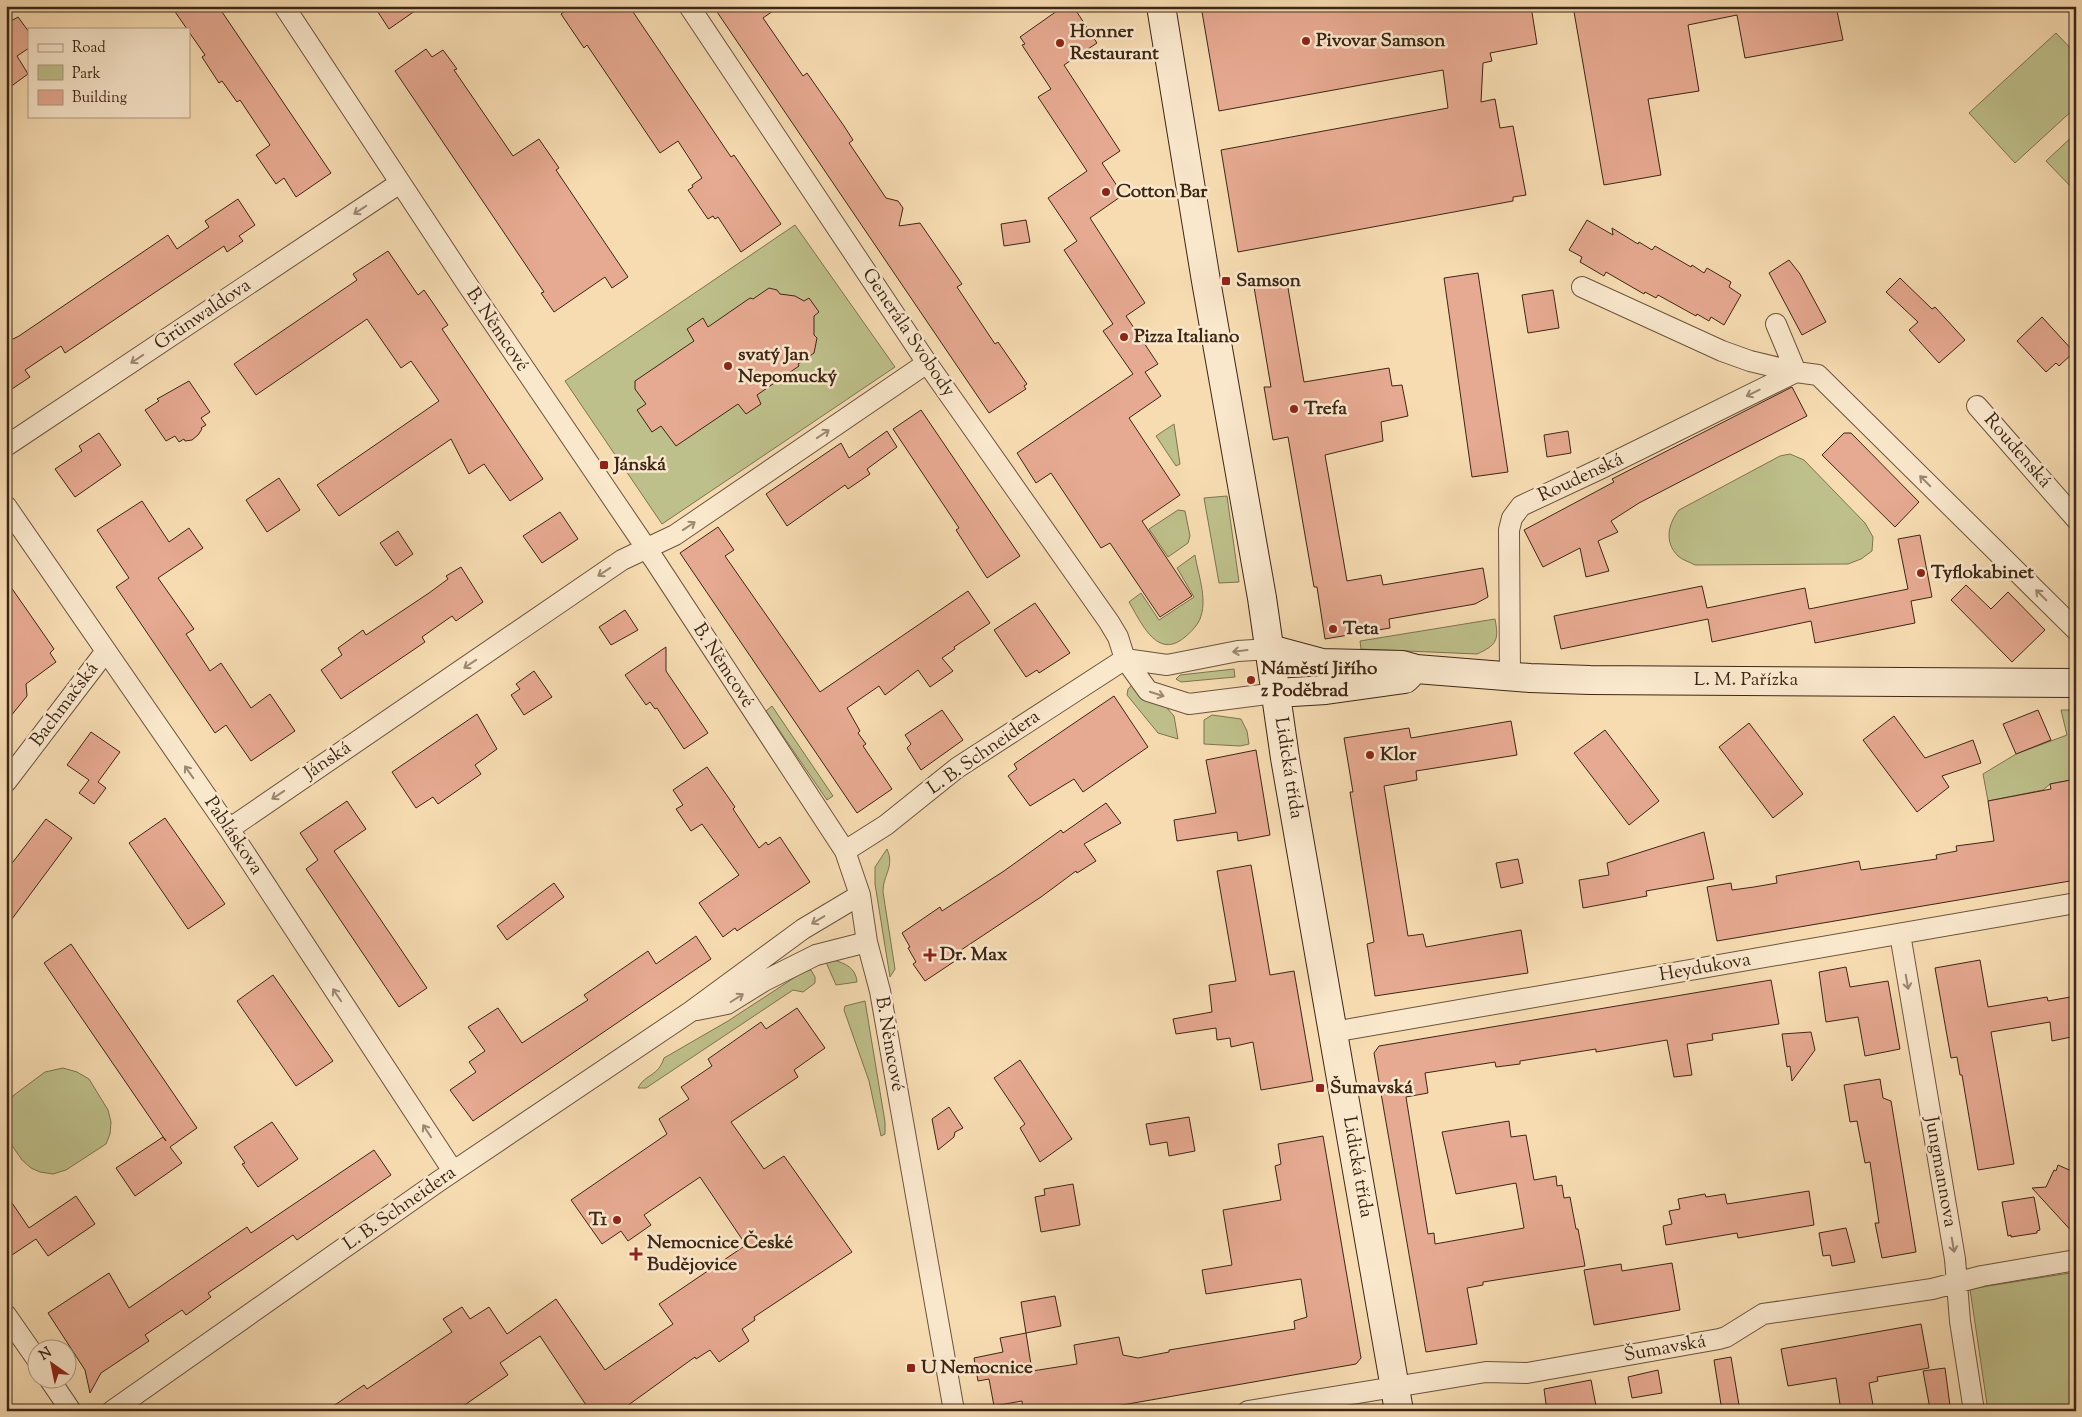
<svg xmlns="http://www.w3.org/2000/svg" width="2082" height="1417" viewBox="0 0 2082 1417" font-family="'Sorts Mill Goudy',serif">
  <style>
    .green { fill: #bec08b; stroke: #7e7350 }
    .building { fill: #e6a991; stroke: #3d2616 }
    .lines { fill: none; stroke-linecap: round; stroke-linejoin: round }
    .street-casing { stroke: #6c543d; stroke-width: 22 }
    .secondary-casing { stroke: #3d2616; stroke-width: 30 }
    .street { stroke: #fae8cd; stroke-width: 20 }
    .secondary { stroke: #fae8cd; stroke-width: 28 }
    .oneway { stroke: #9c8772 }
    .poi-dot { fill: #8f2418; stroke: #fae8cd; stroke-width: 2 }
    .labels { text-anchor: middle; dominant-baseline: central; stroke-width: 5; stroke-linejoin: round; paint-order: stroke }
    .poi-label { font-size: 19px; font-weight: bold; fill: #3d2616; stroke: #fae8cd; text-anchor: start }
    .street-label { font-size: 19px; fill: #3d2616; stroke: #fae8cd }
  </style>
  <rect width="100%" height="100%" fill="#f7dcb2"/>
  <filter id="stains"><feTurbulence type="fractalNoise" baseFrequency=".004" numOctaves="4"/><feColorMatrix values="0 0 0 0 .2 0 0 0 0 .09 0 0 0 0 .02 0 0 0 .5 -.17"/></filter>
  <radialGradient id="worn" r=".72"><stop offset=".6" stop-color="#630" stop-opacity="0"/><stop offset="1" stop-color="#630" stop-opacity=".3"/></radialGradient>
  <path class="green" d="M2056,33L2076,54V107L2015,163L1969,113Z
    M2076,133V192L2046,161Z
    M795,225L895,367L662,524L565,381Z
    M1174,424L1180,464L1176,466L1156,436Z
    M1790,454L1804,460L1865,523L1873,537L1872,551L1861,559L1848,564L1695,565C1690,562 1682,560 1678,556C1664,542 1668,524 1679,510L1780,456Z
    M1227,496L1239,582L1219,583L1204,498Z
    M1178,510L1185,511L1190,536L1188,543L1168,557L1149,529Z
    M1195,555C1198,574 1207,597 1201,616C1199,624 1191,632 1185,637C1157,661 1141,622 1129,602L1141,593L1159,620L1194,597L1177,568Z
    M1495,619C1499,640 1497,645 1477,654L1361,649L1360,641Z
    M1234,669L1235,677L1181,682L1176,679L1180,675Z
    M1134,683L1166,707L1174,716L1178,739L1158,733L1127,695L1128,689Z
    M772,706L833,796L827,800L766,711Z
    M2061,710H2076V779L2050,784L2043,790L1988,801L1983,774L2016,754L2067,735Z
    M1212,715L1241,719L1247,731L1249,744L1240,746L1204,744V720Z
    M887,849C895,867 883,874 883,892L895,969L890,977L875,884V867Z
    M833,960C845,963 856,968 857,982L836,985L826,962Z
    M811,970L815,977V983L803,992L793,990L646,1088H638C646,1073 658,1077 664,1058L728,1021L803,972Z
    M865,1001L885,1122V1134L881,1136L869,1081L844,1010L845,1006Z
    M63,1068L77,1072L89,1079L108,1110L111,1122L110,1134L106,1144L66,1170L53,1174L40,1172L31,1168L22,1160L6,1137V1111L9,1102L14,1095L45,1072Z
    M2076,1272V1411H1988L1970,1289Z"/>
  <path class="building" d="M171,6H218L331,173L296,197L284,178L276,184L256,155L270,145L240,100L237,102L222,81L219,83L202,57L205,55L189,32V29H187Z
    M374,6H422L389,29Z
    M572,6H629L731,157L734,155L781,224L741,252L718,217L715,219L713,216L708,219L688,190L693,187L692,185L702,178L678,141L660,153L587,45L584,48L561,14Z
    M713,6H780L763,18L803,76L807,73L844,126L853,140L849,143L886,198L898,201L903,208L899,226L920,223L962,284L957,287L995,344L998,342L1027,384L1024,386L1026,389L989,413Z
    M1064,6H1073L1097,43L1064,65L1120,151L1102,163L1123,195L1090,218L1145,303L1126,316L1158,364L1145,372L1161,396L1129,418L1180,495L1142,521L1192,596L1160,617L1110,543L1101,548L1051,473L1036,483L1017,453L1133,374L1103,331L1113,324L1064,250L1077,241L1048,198L1087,171L1038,97L1051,89L1022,45L1025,44L1020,37Z
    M1201,6H1531L1537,44L1490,53L1492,61L1483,63L1481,102L1495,99L1500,128L1513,126L1526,195L1513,197V201L1238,252L1221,150L1448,108L1443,70L1219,111Z
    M1573,6H1836L1843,40L1745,58L1737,15L1688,25L1699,91L1648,99L1661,175L1604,185Z
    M18,17L29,32V48L17,56L28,74L6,90V24Z
    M426,49L432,57L443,50L457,69L454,70L513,156L539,139L559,168L556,170L628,277L612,288L605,277L554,312L541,293L544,292L395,71Z
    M238,199L255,225L239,236L243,241L227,252L224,246L65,353L61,346L25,370L30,377L6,393V341L7,342L19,336L168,235L177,249L209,227L205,221Z
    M1026,220L1030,242L1004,246L1001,224Z
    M1587,220L1613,235L1612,228L1638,244L1639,242L1652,250L1655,246L1691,267L1692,265L1704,273L1707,268L1731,282L1729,287L1741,295L1724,325L1711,317L1709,321L1697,314L1696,316L1658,295L1656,298L1645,292L1644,294L1606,272L1604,276L1580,262L1582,257L1569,250Z
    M388,251L418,295L424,290L448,325L442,329L543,479L510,501L484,464L469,474L451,439L339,516L317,485L439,401L411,361L401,368L367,319L256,395L234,364L357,280L353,274Z
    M1789,260L1800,274L1826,322L1802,335L1769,273Z
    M1478,273L1508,472L1472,477L1444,278Z
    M1900,278L1932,309L1935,307L1965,340L1939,363L1909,330L1918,322L1886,292Z
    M1287,282L1304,382L1389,368L1392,386L1402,385L1408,416L1381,422L1383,441L1325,455L1347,581L1381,575L1383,585L1483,568L1488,597L1475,604L1389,619L1390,628L1325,639L1317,587H1314L1288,437L1273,440L1264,387H1271L1254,287Z
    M769,288L777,290L780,294L795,296L804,301L809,298L819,312L814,316V335L817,338L814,353L798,364L799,366L757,395L761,404L746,414L738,404L676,446L661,426L652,432L637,410L646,404L635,389V381L694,341L687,329L703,318L708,327L750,298L753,299Z
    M1553,290L1559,328L1528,333L1522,295Z
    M2042,317L2074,352L2059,366L2056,363L2046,372L2017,341Z
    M189,381L210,412L201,418L206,425L201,428L202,429L198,435L192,440L185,441L184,439L179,442L175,436L166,441L145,410L159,401L157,399Z
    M1792,387L1807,416L1639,503L1611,521L1618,532L1598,541L1609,571L1586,577L1580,548L1543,567L1524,530L1614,482L1612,479Z
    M921,410L1020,556L987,578L956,530L959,528L893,429Z
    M887,431L897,447L867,469L870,474L848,489L845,485L787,526L766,494L841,443L849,458Z
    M1568,431L1571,453L1547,457L1544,435Z
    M99,433L121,465L75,497L55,469L82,451L79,446Z
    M1844,433H1851L1919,502L1895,527L1822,455Z
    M279,478L300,510L267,532L246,500Z
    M142,501L169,542L189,528L203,548L158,578L194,629L186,634L210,671L221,663L251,708L270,694L295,731L251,761L226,725L215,733L116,587L129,578L97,530Z
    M560,512L578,539L542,563L523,536Z
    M718,527L734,550L725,556L820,692L968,591L990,623L954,647L955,649L942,658L953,671L930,687L918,670L885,695L879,686L847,708L860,731L858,733L866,744L863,746L892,789L857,813L680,553Z
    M398,531L413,554L396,566L380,543Z
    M1920,535L1932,597L1911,601L1915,623L1815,643L1811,621L1712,642L1708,619L1561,649L1554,616L1702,586L1707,608L1805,588L1809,609L1908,589L1898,539Z
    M461,567L483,602L456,621L452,616L422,637L425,642L341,699L321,670L342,655L338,648L363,630L366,635L429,593L448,579L446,576Z
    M6,580L54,649L50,653L56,662L26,684L27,696L6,722Z
    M1966,585L1991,609L2008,592L2045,630L2012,662L1951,600Z
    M1035,603L1070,653L1039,673L1037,670L1026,677L994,630Z
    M625,610L638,630L611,645L599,627Z
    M666,647V671L708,733L684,749L657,708L655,709L650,702L646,705L625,675Z
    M534,671L552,697L524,715L511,695L520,689L516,684Z
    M1114,696L1148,747L1083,792L1074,779L1030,806L1008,776L1017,769L1014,764Z
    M942,710L963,740L921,770L907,748L911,744L905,735Z
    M2038,710L2051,740L2016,754L2003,724Z
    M477,714L497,749L475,765L481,774L438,804L433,797L416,808L392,772Z
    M1894,716L1925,758L1973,740L1981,763L1942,776L1949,787L1917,812L1863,740Z
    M1511,721L1517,755L1416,771L1417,780L1384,786L1408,936L1423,934L1426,947L1521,930L1528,973L1375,996L1367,944L1374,942L1350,792H1353L1344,738L1409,728L1411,738Z
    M1749,723L1803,794L1773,818L1719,747Z
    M1605,730L1659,801L1629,825L1574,753Z
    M91,732L120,752L98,782L106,788L94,804L79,793L89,780L67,765Z
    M1256,750L1270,835L1238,841L1237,832L1177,841L1174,820L1216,813L1206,760Z
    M707,767L735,807L733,809L759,848L766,842L768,845L780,837L810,882L737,931L735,928L723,937L699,903L739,875L702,824L691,831L676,809L683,805L673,790Z
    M2076,779V880L1717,941L1707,887L1731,883L1732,890L1754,887L1777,883L1776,876L1859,861L1861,870L1937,859L1936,855L1957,851L1956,846L1994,841L1988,801L2051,789L2050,784Z
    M347,801L366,829L334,851L427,988L399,1007L306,869L318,860L300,833Z
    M1106,803L1121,823L1084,844L1096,861L1077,873L1076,871L1041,897L958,952L961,957L925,981L913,964L916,962L908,948L910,947L902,933L940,907L942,911L1004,871L1061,830L1063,833Z
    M165,818L225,904L188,929L129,843Z
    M46,819L72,838L6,927V871Z
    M1704,832L1714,879L1646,891L1647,896L1583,908L1579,880L1609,875L1607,863Z
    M1518,859L1523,883L1501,888L1496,863Z
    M1251,865L1270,975L1294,971L1313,1081L1261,1090L1253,1042L1231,1047L1230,1038L1217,1040L1216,1028L1176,1034L1173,1019L1212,1012L1209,985L1236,981L1217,871Z
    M554,883L564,897L507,940L497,926Z
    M696,936L711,959L473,1121L450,1090L476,1072L469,1062L485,1051L468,1027L498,1008L522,1043L588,1000L584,995L648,951L656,964Z
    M71,944L197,1128L170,1147L182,1163L135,1196L116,1168L163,1137L166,1141L44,963Z
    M1980,960L1988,1007L2047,997L2048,1001L2076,996V1036L2052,1041L2050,1022L1991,1032L2014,1164L1978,1170L1962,1075H1960L1957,1057L1951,1058L1935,968Z
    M1846,967L1850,987L1888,981L1900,1049L1865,1056L1858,1017L1826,1022L1819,972Z
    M273,975L333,1061L296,1086L237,1001Z
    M1771,980L1779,1024L1712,1034L1713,1040L1687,1044L1692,1075L1674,1077L1667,1040L1596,1052V1049L1520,1061V1064L1496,1067L1495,1062L1425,1073L1428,1093L1406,1097L1428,1234L1434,1233L1435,1244L1524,1228L1516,1183L1456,1194L1442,1132L1509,1121L1511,1137L1526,1135L1534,1180L1556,1176L1557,1186L1562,1185L1564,1198L1570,1197L1576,1229H1578L1585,1266L1483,1282V1285L1467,1288L1477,1344L1426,1352L1374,1053L1379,1046Z
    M797,1008L825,1048L794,1070L798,1077L731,1122L764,1169L784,1156L852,1252L754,1317L755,1320L742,1329L749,1341L719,1362L710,1350L696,1359L695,1357L620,1411H590L540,1336L500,1363L508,1375L456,1411H326L364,1385L367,1389L452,1332L443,1319L462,1307L470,1319L489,1307L507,1334L556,1299L605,1370L673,1324L659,1304L746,1245L700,1177L644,1215L651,1225L628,1241L621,1231L602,1244L571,1200L667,1134L659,1119L689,1099L681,1087L712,1066L708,1059L761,1022L766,1029Z
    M1811,1032L1815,1050L1792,1081L1790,1066L1787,1067L1782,1034Z
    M1020,1060L1072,1139L1040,1162L1020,1128L1025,1124L994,1078Z
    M1880,1079L1883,1098L1891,1101L1916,1252L1882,1258L1875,1223H1879L1870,1162L1865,1163L1857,1121L1850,1122L1844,1085Z
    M949,1107L963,1128L955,1132L954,1137L938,1150L932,1119Z
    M1189,1117L1195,1151L1169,1156L1167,1142L1150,1145L1146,1124Z
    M272,1122L298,1159L258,1187L242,1164L245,1163L234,1147Z
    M1323,1136L1361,1358L1356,1364L1088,1411H1023L1022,1401L994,1406L989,1379L978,1381L974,1358L1003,1352L1000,1338L1026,1333L1032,1371L1077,1364L1074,1345L1119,1337L1123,1355L1138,1358L1169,1352V1350L1295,1329L1294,1321L1307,1317L1301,1279L1206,1294L1202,1270L1232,1265L1223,1210L1281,1200L1275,1166L1281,1164L1278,1144Z
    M374,1150L391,1175L297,1240L293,1235L208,1293L211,1297L186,1315L182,1310L145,1335L149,1341L101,1373L90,1393L85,1370L48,1313L109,1273L129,1308L247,1227L251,1233Z
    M2058,1165L2076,1173V1236L2032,1188L2046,1187L2054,1170L2056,1171Z
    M1073,1184L1080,1225L1041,1232L1035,1197L1045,1195L1044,1189Z
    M1809,1191L1814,1225L1738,1238L1737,1233L1666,1245L1663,1226L1672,1224L1669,1211L1680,1209L1678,1199L1705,1194L1706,1197L1725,1194L1727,1204Z
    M6,1194L29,1228L76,1196L95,1224L48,1256L36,1239L6,1259Z
    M2034,1197L2040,1230L2037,1231V1233L2011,1237V1235L2008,1236L2002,1202Z
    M1846,1228L1855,1262L1832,1266L1830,1255L1823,1256L1819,1233Z
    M1672,1263L1680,1310L1594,1325L1584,1270L1621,1264L1622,1271Z
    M1055,1296L1061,1326L1026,1333L1021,1302Z
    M1921,1324L1929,1368L1877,1377L1878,1381L1869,1383L1874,1411H1841L1836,1378L1788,1386L1781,1349Z
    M1731,1357L1740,1411H1722L1714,1360Z
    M1945,1368L1950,1406L1930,1409L1923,1371Z
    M1658,1370L1662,1393L1632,1398L1628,1377Z
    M1591,1380L1597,1411H1547L1544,1389Z"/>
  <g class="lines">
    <defs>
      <path id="street" d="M284,6L467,284L655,561L845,851L860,895L867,942L880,991L954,1411
        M689,6L927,363L1109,622L1118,637L1125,659L1148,691L1189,704L1276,693
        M1582,287L1722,351L1750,361L1796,372L1818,375L2076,630
        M1776,324L1796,372
        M1977,406L2076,519
        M6,446L400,183
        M6,506L229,829L453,1171
        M1125,659L1167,665L1238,651L1270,649
        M1510,676L1509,530L1512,518L1521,506L1602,468L1796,372
        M6,782L106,651
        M229,829L622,560L675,535L927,363
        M845,851L886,825L957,768L1125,659
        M1900,934L1955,1259L1960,1321L1974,1411
        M697,1010L727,1004L764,981L816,955L867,942
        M1333,1032L2076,903
        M6,1315L38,1361
        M50,1380L71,1411
        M112,1411L439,1181L690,1012L803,929L860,895
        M1248,1411L1486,1372L1527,1373L1719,1339L1726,1337L1763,1314L1932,1289L1982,1276L2076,1260"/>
      <path id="secondary" d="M1161,6L1206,281L1262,598L1285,758L1399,1411
        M1270,649L1322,663L1402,665L1416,669L1530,678L1590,680L2076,683
        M1276,693L1326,690L1405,679L1409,675"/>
    </defs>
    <use href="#street" class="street-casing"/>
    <use href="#secondary" class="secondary-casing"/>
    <use href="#street" class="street"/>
    <use href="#secondary" class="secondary"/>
  </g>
  <defs><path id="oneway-shaft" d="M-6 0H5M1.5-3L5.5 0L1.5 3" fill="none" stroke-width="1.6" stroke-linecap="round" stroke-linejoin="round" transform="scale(1.25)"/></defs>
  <g class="oneway">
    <use href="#oneway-shaft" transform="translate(360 210) rotate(147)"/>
    <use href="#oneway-shaft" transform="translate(137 359) rotate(146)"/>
    <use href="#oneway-shaft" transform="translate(1753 393) rotate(154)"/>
    <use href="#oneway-shaft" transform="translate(823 434) rotate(-34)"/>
    <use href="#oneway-shaft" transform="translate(1925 481) rotate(-135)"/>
    <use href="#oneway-shaft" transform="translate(689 526) rotate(-34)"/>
    <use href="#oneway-shaft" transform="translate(604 572) rotate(146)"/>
    <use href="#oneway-shaft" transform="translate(2041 595) rotate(-135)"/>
    <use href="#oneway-shaft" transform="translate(1240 651) rotate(173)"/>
    <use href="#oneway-shaft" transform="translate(470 664) rotate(146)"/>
    <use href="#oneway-shaft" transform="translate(1157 694) rotate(18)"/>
    <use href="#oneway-shaft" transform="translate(189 772) rotate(-125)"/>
    <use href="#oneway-shaft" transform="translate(278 795) rotate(146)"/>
    <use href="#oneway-shaft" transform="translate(818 920) rotate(149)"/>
    <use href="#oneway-shaft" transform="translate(1907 982) rotate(80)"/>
    <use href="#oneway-shaft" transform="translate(337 995) rotate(-124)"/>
    <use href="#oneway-shaft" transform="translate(737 998) rotate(-32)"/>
    <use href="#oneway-shaft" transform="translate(427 1131) rotate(-123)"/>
    <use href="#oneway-shaft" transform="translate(1953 1245) rotate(80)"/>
  </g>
  <g class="poi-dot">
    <circle cx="1306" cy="41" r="5"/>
    <circle cx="1060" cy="43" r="5"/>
    <circle cx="1106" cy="192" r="5"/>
    <rect x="1221" y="276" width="10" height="10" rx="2.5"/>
    <circle cx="1124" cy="337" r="5"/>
    <circle cx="728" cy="366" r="5"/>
    <circle cx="1294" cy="409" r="5"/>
    <rect x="599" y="460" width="10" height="10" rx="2.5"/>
    <circle cx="1921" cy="573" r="5"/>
    <circle cx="1333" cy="629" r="5"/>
    <circle cx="1251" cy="680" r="5"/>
    <circle cx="1370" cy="755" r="5"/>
    <path d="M927.5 947.5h5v5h5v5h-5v5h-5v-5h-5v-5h5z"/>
    <rect x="1315" y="1083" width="10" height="10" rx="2.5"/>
    <circle cx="617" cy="1220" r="5"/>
    <path d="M633.5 1246.5h5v5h5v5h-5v5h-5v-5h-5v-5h5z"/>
    <rect x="906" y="1363" width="10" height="10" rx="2.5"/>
  </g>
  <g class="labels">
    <g class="poi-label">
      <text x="1070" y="32">Honner<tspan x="1070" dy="22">Restaurant</tspan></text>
      <text x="1316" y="41">Pivovar Samson</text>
      <text x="1116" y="192">Cotton Bar</text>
      <text x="1236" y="281">Samson</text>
      <text x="1134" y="337">Pizza Italiano</text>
      <text x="738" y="355">svatý Jan<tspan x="738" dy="22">Nepomucký</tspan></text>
      <text x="1304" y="409">Trefa</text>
      <text x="614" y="465">Jánská</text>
      <text x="1931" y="573">Tyflokabinet</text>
      <text x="1343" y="629">Teta</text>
      <text x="1261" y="669">Náměstí Jiřího<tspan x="1261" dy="22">z Poděbrad</tspan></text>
      <text x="1380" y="755">Klor</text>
      <text x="940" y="955">Dr. Max</text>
      <text x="1330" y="1088">Šumavská</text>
      <text x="607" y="1220" text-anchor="end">T1</text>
      <text x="647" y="1243">Nemocnice České<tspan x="647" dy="22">Budějovice</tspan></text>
      <text x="921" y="1368">U Nemocnice</text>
    </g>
    <g class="street-label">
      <text transform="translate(203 315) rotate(-34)">Grünwaldova</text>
      <text transform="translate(497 330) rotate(56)">B. Němcové</text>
      <text transform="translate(908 333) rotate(56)">Generála Svobody</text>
      <text transform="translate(2017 451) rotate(49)">Roudenská</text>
      <text transform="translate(1581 478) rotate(-25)">Roudenská</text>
      <text transform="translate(723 666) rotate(57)">B. Němcové</text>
      <text x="1746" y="680">L. M. Pařízka</text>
      <text transform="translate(65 705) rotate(-53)">Bachmačská</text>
      <text transform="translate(984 753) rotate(-35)">L. B. Schneidera</text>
      <text transform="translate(328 761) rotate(-34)">Jánská</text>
      <text transform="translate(1288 768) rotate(81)">Lidická třída</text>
      <text transform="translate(233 836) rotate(56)">Pabláskova</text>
      <text transform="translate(1705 968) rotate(-10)">Heydukova</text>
      <text transform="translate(889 1044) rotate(80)">B. Němcové</text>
      <text transform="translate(1357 1167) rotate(80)">Lidická třída</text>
      <text transform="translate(1940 1172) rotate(80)">Jungmannova</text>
      <text transform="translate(400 1209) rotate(-35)">L. B. Schneidera</text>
      <text transform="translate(1665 1349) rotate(-10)">Šumavská</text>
    </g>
  </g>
  <rect width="2082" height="1417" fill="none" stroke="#f7dcb2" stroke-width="25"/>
  <rect x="8" y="8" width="2067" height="1402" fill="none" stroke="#3d2616" stroke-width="2.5"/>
  <rect x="12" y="12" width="2057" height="1392" fill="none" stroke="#3d2616"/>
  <rect x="28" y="28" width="162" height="90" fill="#fae8cd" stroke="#ae9a84"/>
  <rect x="38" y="44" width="25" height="8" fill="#fae8cd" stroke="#ae9a84"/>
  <text x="72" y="52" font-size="15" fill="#3d2616">Road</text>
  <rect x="38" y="65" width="25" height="15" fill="#bec08b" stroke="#ae9a84"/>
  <text x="72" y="78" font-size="15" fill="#3d2616">Park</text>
  <rect x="38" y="90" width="25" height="15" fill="#e6a991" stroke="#ae9a84"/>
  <text x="72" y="102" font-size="15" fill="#3d2616">Building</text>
  <g transform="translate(52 1364) rotate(327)"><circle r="24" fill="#fae8cd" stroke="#ae9a84"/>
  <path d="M0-4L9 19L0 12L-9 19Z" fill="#8f2418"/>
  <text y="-8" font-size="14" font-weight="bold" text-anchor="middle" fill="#3d2616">N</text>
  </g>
  <rect width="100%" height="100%" filter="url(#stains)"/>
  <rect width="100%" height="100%" fill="url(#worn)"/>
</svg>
